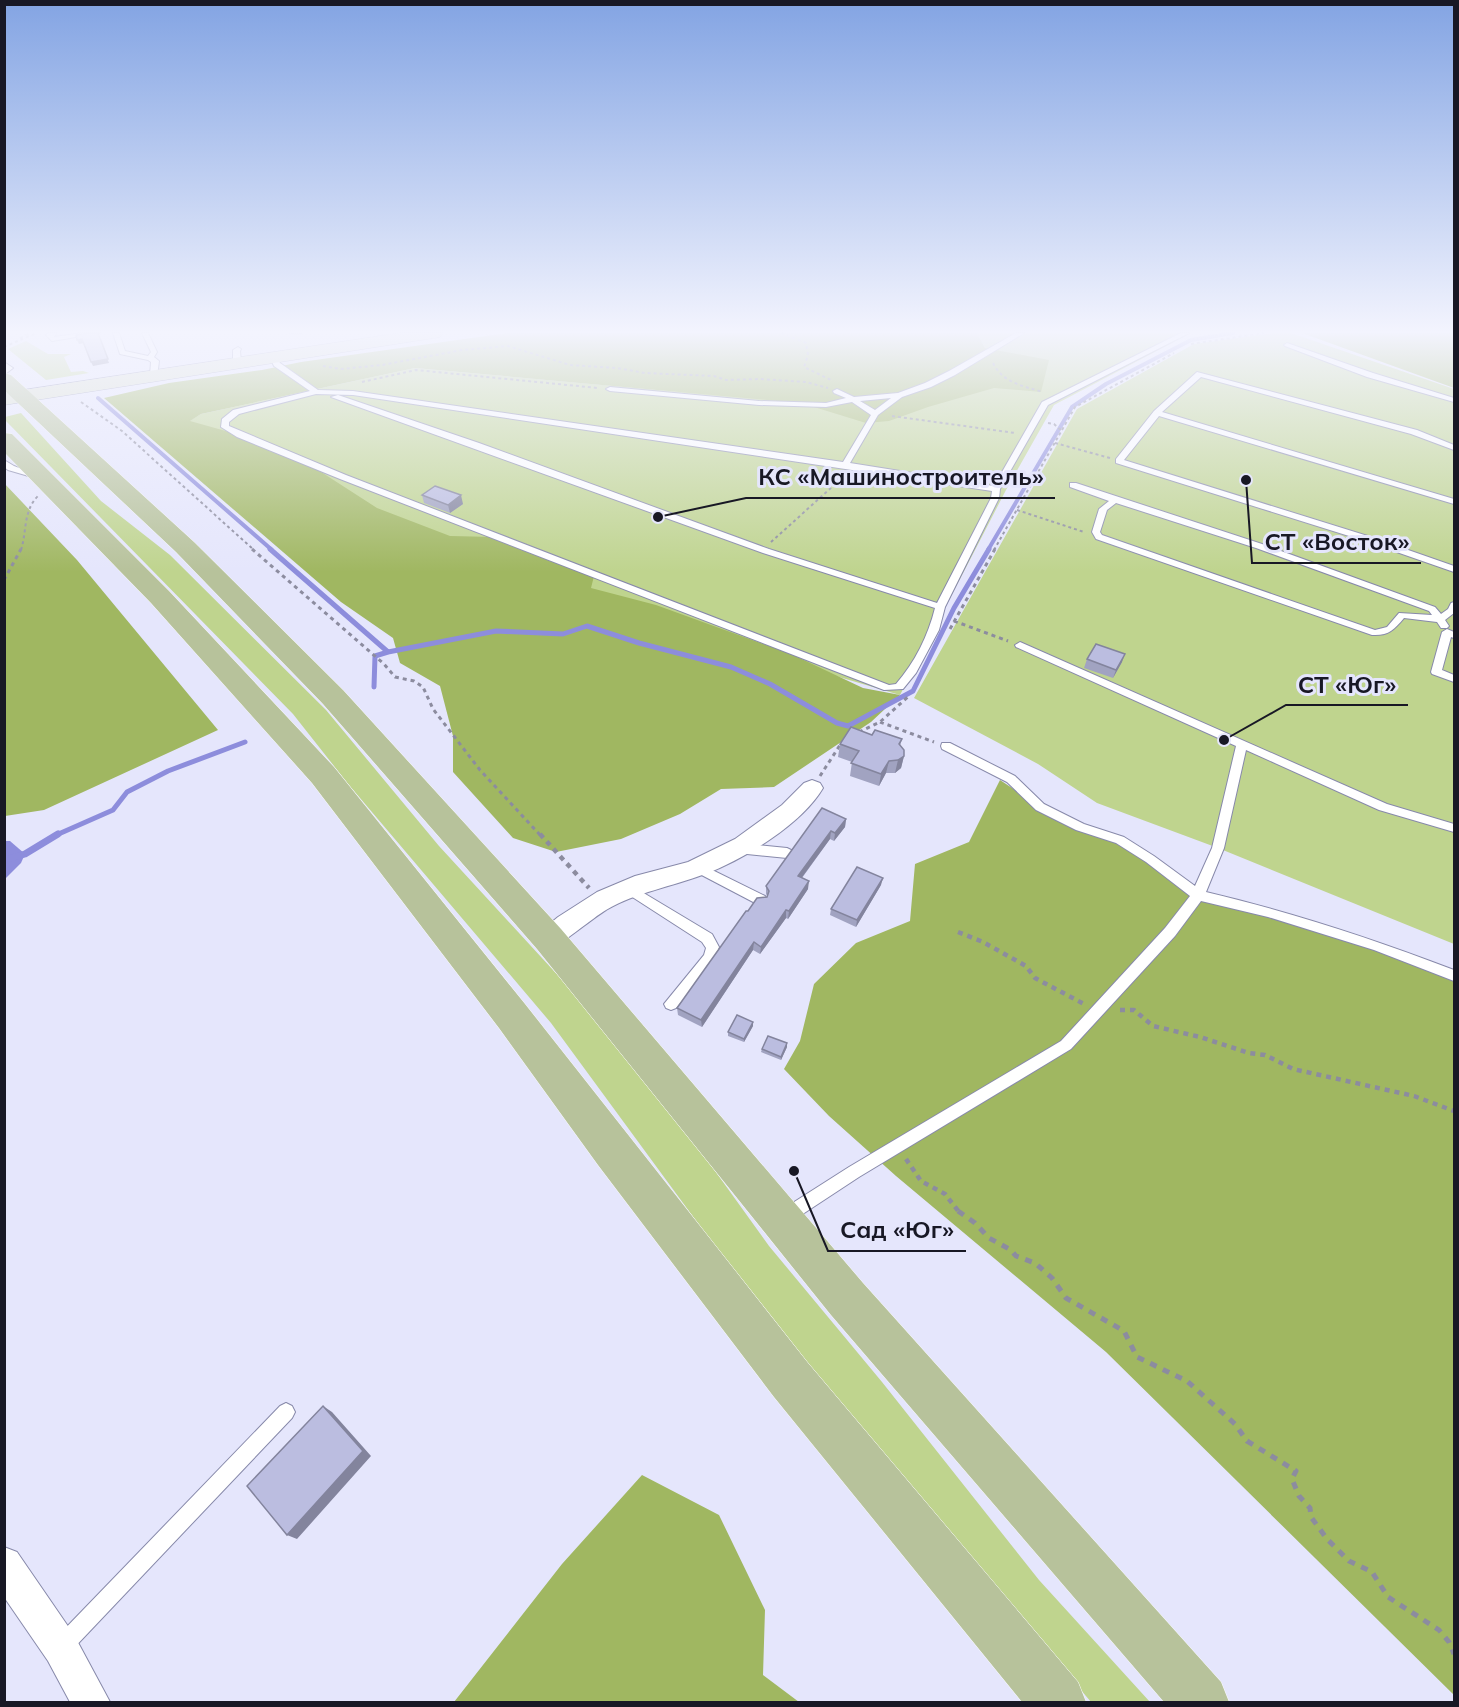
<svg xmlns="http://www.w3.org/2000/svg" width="1459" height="1707" viewBox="0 0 1459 1707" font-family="Mulish,sans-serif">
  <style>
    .green { fill: #bfd48e }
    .forest { fill: #a0b761 }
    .water { fill: #8d8ddc }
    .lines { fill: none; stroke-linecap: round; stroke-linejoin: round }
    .stream-far2 { stroke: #8d8ddc; stroke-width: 4 }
    .stream-far1 { stroke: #8d8ddc; stroke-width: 5 }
    .stream { stroke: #8d8ddc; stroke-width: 7 }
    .lane-casing { stroke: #8789aa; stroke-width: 2 }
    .street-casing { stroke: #8789aa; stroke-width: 2 }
    .secondary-casing { stroke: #8789aa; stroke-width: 1 }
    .primary-casing { stroke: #fff; stroke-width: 1 }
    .path-far3 { stroke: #8c8c9f; stroke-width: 2; stroke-dasharray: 3 3; stroke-linecap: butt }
    .path-far2 { stroke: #8c8c9f; stroke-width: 3; stroke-dasharray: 4 4; stroke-linecap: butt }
    .path-far1 { stroke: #8c8c9f; stroke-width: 4.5; stroke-dasharray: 5 5; stroke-linecap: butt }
    .path { stroke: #8c8c9f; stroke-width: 5; stroke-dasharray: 7 7; stroke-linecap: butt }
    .lane { fill: #fff; fill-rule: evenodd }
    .street { fill: #fff; fill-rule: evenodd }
    .secondary { fill: #dbe0cd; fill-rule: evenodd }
    .primary { fill: #b7c29b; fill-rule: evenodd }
    .wall { fill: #a1a3c1 }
    .shaded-wall { fill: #83849d }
    .building { fill: #bbbde0; stroke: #83849d; stroke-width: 1.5 }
    .leader { fill: none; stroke: #181825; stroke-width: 2 }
    .callout-dot { fill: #181825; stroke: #e5e6fc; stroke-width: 2 }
    .callout-label { font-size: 24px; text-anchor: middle; font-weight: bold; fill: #181825; stroke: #e5e6fc; stroke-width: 6; stroke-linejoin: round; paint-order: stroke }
  </style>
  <rect width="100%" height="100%" fill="#e5e6fc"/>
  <path class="green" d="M977,333H1191L1054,405L1006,490L900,695L619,612L173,431L201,414L415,368L681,392L985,348Z
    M1274,333H1291L1454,389V944L1218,848L1097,803L1038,764L914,698L1077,409L1194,344Z
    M26,341L48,354H71L64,357L71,372L83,371L89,373L46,380L8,349Z
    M21,413L101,501L170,555L326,710L439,846L586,1006L705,1157L769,1246L882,1382L1039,1580L1150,1702H1091L843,1408L741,1282L551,1023L349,785L293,714L5,420V417Z"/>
  <path class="forest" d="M507,333H977L985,348L1049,360L1041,392L994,388L928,407L889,421L866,423L801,403L415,368L201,414L190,421L240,435L301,459L377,508L450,536L494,537L594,576L591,588L656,605L791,654L863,688L900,695L871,722L774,787L721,789L680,814L621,839L556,852L513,838L453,772V736L440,686L400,663L393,638L341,602L104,398L169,383L262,370L301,362Z
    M1302,333H1454V388Z
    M4,483L77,560L218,730L44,810L5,816Z
    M1000,780L1063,822L1120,840L1198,895L1431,966L1454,976V1695L1106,1352L896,1176L829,1116L784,1069L800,1041L814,984L856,943L910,921L915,864L969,842Z
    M642,1475L719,1515L765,1610L763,1675L799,1702H454L562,1564Z"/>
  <path class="water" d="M5,841H10L25,854L21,863L5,879Z"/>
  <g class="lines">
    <path class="stream-far2" d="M98,398L272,550
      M988,550L1072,407L1106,384L1191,340L1233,333"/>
    <path class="stream-far1" d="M270,549L388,652
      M374,687L375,656L388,652L496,631L563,634L587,626L639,643L731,667L770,684L837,723L848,726L913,691L954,608L989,549
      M54,836L113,810L127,792L168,771L245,742"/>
    <path class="stream" d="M4,860L25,854L58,834"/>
    <defs>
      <path id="lane" d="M56,333L54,337L83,333H100L52,341L46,335L48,333Z
        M113,333H119L125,351L148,356L151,352L142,333H148L157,352L154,357L159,361L157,377L150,375L151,362L148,360L120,354Z
        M1016,333H1024L955,375L931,387L902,397L878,415L850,463L994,486L1042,402L1181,333H1189L1048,405L1000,489L999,498L945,607L939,630L916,673L903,689L884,690L827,668L340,479L237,437L221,427L222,419L233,410L310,391L274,366L270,357L274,355L276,356L280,363L318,390L353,391L843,462L871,415L852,402L826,407L759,405L610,391L606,389L610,387L759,401L826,403L846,398L834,393L833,391L837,389L854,397L898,393L925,383L949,371ZM316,394L353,395L992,491L991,498L937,603L769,549L479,443L338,395L331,397L763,553L935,608C928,636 915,662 896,684L889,685L346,475L229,426V422L239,414ZM891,398L875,410L860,401Z
        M1287,343L1373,373L1454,398V402L1367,377L1285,346L1284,345Z
        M238,347L241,349L240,351L241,362L237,364L233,362V350Z
        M4,362L13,368L4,375Z
        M1197,372L1417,430L1454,445V450L1411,434L1201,377L1162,412L1454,499V504L1159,416L1124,460L1371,537L1454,566V572L1365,541L1116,463V459L1154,411Z
        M4,460L14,466L43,477L39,479L8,470L4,467Z
        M1070,483H1076L1262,544L1435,607L1441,614L1448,609L1451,603L1454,602V613L1445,620L1449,626L1447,628H1441L1437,622L1404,618C1394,630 1388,636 1372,635L1096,539L1092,532L1099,509L1109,501L1070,487ZM1116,503L1256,548L1429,611L1432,615L1399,613L1387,627L1375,630L1102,535L1100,532L1107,510Z
        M1447,629L1454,632V638L1451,637L1442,670L1454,675V682L1432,674L1431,672L1442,632Z
        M1020,642L1387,804L1454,824V832L1379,810L1246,750L1224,848L1206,892C1291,912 1373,939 1454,970V981L1374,950L1268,917L1201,901L1175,936L1071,1049L859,1177L786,1225L780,1223L778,1217L780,1211L849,1167L1061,1041L1165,928L1190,896L1146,862L1116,843L1076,830L1036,810L1007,782L942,749L941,746L942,743H950L1015,776L1044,804L1084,824L1124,837L1154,856L1195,886L1212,848L1236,746L1016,647L1015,645Z
        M737,843L787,848L791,850L793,853L791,856L787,858L737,853L733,851L731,848L733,845Z
        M698,863L765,896L767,900L765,904H757L694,871L692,868L694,865Z
        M627,883L712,934L719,947L714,962L676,1008L671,1010L666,1008L664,1004L704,955L706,948L702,942L623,891L621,888L623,885Z
        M286,1403L292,1406L295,1412L292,1418L70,1652L63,1655L56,1652L53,1645L56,1638L280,1406Z"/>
      <path id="street" d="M812,780L820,783L823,788C802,824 743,860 705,874C671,887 637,892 606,910C595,916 556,949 549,949C549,949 541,946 540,946L537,939L540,932L558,917L597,892L635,876L688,862L735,839L782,805L804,783Z
        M4,1547L17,1552L74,1635L110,1702H70L48,1661L4,1597Z"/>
      <path id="secondary" d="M400,333H443L440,337L434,338L4,405V393Z"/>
      <path id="primary" d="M4,373L11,375L194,542L343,690L561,929L863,1283L1221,1682L1229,1702H1164L831,1315L537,949L323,704L176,552L4,390Z
        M4,433L12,434L169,591L334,767L525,1004L808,1363L1078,1682L1086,1702H1022L774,1397L598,1165L499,1028L312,783L151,603L4,452Z"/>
    </defs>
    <use href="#lane" class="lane-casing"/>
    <use href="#street" class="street-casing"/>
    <use href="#secondary" class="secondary-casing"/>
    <use href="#primary" class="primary-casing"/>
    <path class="path-far3" d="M781,333L806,343L808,355L804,367L833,381
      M20,338L30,333
      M1191,344L1264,333
      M4,347L36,333
      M993,363C1003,383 1023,386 1043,392
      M323,366L341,369L382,365L462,350L508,346L570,365L617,368L645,373L714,376L726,380L760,379L806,382L828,388
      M362,382L416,370L598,388
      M81,402L122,431L254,550
      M892,416L1015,433
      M1048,423L1054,424L1062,431
      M1055,443L1110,458
      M1017,510L1084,532
      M771,542L832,487L839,477
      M21,550C27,531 23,511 38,496
      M994,550L1075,407L1174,353"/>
    <path class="path-far2" d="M252,549L384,664L395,677L414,681L423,687L433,709L480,770L541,836
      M4,580L21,549
      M954,621L1008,641
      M950,629L995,549
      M880,722L934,742
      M859,732L880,722L910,695
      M820,776L842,742"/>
    <path class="path-far1" d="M540,834L589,888
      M958,932L983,942L1026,966L1035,978L1084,1004
      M1120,1010H1134L1153,1026L1200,1037L1249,1053L1265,1055L1293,1069L1414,1096L1454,1111
      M906,1159L921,1181L945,1194L959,1212"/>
    <path class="path" d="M958,1211L975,1223L989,1238L1011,1250L1016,1256L1035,1263L1052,1278L1066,1298L1124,1331L1137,1357L1187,1381L1235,1424L1247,1441L1296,1471L1292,1479L1299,1496L1310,1508L1311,1517L1327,1539L1349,1561L1372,1572L1388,1597L1439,1630L1449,1642L1454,1654"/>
    <use href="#lane" class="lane"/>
    <use href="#street" class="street"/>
    <use href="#secondary" class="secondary"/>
    <use href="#primary" class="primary"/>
  </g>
  <path class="wall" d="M284,333H303L299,335Z
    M422,495L463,504L450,513L424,503Z
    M1087,659L1122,662L1113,678L1084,668Z
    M872,735L902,739L900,746L904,756L901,768L895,773H886L879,786L850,776L852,762L838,757L840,744Z
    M846,819L845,827L834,841L830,839L802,878L808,889L788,919L786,918L760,954L753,950L702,1027L678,1015L677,1008L748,911L768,897L766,894V886Z
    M881,885L856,927L830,915L831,909Z
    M753,1026L744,1042L728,1036V1032Z
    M787,1043V1047L781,1060L761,1052L762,1049Z"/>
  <path class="shaded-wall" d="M98,333L109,363L93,366L91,362Z
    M82,339L84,343L79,344L77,340Z
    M461,495L463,504L450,513L448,505Z
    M1125,654L1122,662L1113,678L1116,670Z
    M904,756L901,768L895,773L898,760Z
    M889,761L886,773L879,786L881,774Z
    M846,819L845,827L834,841L835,833Z
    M831,831L830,839L797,884L798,876Z
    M883,878L881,885L856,927L857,920Z
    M809,881L808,889L788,919L789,911Z
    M786,910V918L760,954L761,947Z
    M754,942L753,950L702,1027L701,1020Z
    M753,1022V1026L744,1042V1039Z
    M787,1043V1047L781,1060V1057Z
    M323,1406L332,1412L371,1456L297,1539L287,1535Z"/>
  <path class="building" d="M90,333H98L108,359L91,362L82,339L77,340L76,335Z
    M435,486L461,495L448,505L422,495Z
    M1096,644L1125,654L1116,670L1087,659Z
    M851,727L872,735L875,730L902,739L899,744L904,750V756L898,760L889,761L881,774L851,763L859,751L840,744Z
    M822,808L846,819L835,833L831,831L798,876L809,881L789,911L786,910L761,947L754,942L701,1020L677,1008L746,911H748L757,898L767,897L769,891L766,886Z
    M857,867L883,878L857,920L831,909Z
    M737,1015L753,1022L744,1039L728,1032Z
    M768,1036L787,1043L781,1057L762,1049Z
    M323,1406L363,1451L287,1535L247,1486Z"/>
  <linearGradient id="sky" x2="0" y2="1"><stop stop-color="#83a4e3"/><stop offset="0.58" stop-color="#f3f4fe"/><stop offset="1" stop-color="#f3f4fe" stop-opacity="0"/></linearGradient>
  <rect width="1459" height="572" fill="url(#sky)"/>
  <path class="leader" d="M658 517L746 498H1055M1246 480L1252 563H1421M1224 740L1286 705H1408M794 1171L828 1251H966"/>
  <g class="callout-dot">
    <circle cx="658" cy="517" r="6"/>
    <circle cx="1246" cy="480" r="6"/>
    <circle cx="1224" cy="740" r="6"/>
    <circle cx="794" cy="1171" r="6"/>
  </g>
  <g class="callout-label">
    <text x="901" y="485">КС «Машиностроитель»</text>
    <text x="1337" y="550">СТ «Восток»</text>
    <text x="1347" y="693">СТ «Юг»</text>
    <text x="897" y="1238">Сад «Юг»</text>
  </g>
  <rect width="1459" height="1707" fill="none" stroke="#181825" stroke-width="12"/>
</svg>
